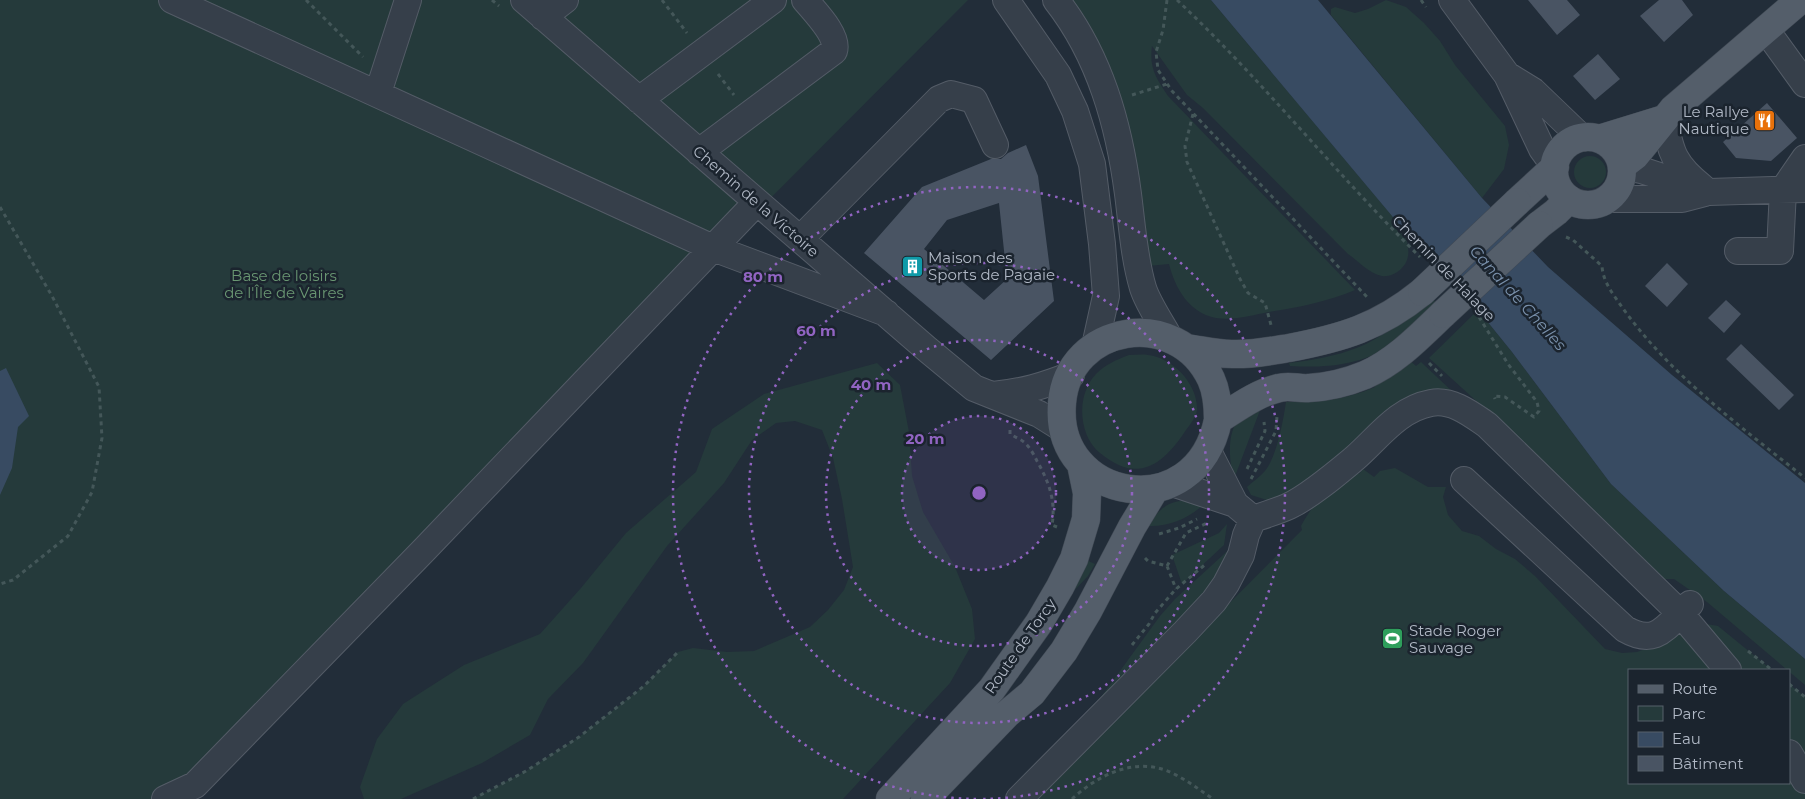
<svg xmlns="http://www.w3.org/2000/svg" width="1805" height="799" viewBox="0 0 1805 799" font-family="Montserrat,sans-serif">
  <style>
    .green { fill: #253a3b }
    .water { fill: #384b62 }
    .building { fill: #495463; fill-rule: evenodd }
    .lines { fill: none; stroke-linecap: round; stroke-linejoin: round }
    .minor-casing { stroke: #545c67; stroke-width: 28 }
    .major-casing { stroke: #3f4853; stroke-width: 29 }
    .path { stroke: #445759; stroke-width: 3; stroke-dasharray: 4 4; stroke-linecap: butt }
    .minor { stroke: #363f4a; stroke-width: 26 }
    .major { stroke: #545e6a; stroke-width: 28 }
    .major-bridge-casing { stroke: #3f4853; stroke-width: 29; stroke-linecap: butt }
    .major-bridge { stroke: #545e6a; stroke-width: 28 }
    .ring { fill: none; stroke: #9164c2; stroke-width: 2.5; stroke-dasharray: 2.5 5 }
    .labels { text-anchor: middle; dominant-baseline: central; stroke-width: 5; stroke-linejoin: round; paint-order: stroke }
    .poi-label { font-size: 15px; fill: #b1b9c6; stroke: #1b242e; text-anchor: start }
    .street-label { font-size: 15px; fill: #b1b9c6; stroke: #1b242e }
    .park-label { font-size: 15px; fill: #699672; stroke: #1b242e }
    .water-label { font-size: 16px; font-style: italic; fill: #7a91ac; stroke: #1b242e }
    .centre { fill: #9164c2; stroke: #1b242e; stroke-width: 2.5 }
    .ring-label { font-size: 15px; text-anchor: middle; font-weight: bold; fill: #9164c2; stroke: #1b242e; stroke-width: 5; stroke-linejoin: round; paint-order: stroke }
  </style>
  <rect width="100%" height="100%" fill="#222d39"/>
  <path class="green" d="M0,0H968L172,799H0Z
    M1067,0H1211L1404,230C1408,245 1413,258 1400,270C1395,274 1388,277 1382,276C1370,274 1358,261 1348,254L1203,108L1187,95L1152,46C1149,68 1156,78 1168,96L1355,290C1326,302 1300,307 1269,312C1253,315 1233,321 1216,318C1189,313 1175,288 1169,264L1148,266Z
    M1386,0L1406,7L1424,23L1440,41L1455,65L1505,126L1509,145L1504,169L1482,198L1331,15V9L1335,7L1355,13L1368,9Z
    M1574 172a16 16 0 1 1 32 0a16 16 0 1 1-32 0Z
    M1429,295L1440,307C1423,320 1406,336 1388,347C1359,366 1322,368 1290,366L1289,363C1355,355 1383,342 1429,295Z
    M1478,310L1512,352L1611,484L1724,591L1805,659V685L1707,602L1674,579H1664L1562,479L1429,358Z
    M1129,355C1135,355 1142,354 1148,355C1173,358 1198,384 1197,410C1196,418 1188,427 1184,433C1161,467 1136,483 1100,453C1078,435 1076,395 1096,374C1106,364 1116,360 1129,355Z
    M1407,358L1416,366L1421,362L1455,394L1319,476L1270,501L1251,495L1247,487C1252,482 1260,477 1265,471C1277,456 1283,421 1286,402C1317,402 1346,400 1375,387L1372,384Z
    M877,363L900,385L909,432L912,476L923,512L955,567L972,609L975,639L950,683L843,799H473L526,771L579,737L644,686L678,652L693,648L727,652L754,651L810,627L828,610L844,590L853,567L842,499L833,458L822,430L795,421L776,423L752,440L724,483L667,546L583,663L548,699L530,735L482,763L401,799H364L360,787L377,739L403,704L464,665L540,634L581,588L626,533L696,472L712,429L764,394Z
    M1262,405L1234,479C1229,462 1226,430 1241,417C1246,412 1256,409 1262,405Z
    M1395,468L1428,487H1446L1443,497L1448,515L1462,531L1479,536L1496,549L1515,559L1535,576L1605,649L1622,653L1637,652L1653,646L1685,626L1701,623L1718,626L1772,670H1629V783H1789V684L1805,697V799H1035L1302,530L1301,526C1314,501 1330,489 1352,471L1359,474L1363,469L1374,477L1380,471Z
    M1180,501H1193L1205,503C1190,518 1169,527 1148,526C1156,513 1165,503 1180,501Z
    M1227,524L1224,545L1182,584L1172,555L1219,533Z
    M1235,544L1213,587L1085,719L1160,616L1175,599Z
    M1084,559L1095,564L1088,576L1069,596Z"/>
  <path class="water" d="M1211,0H1318L1482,198L1548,267L1672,375L1805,483V659L1724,591L1611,484L1512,352L1478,310L1413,241Z
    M6,368L29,416L18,427L12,468L0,495V371Z"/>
  <path class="building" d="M1528,0H1567L1580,15L1557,35Z
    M1659,0H1682L1693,15L1664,42L1640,16Z
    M1598,54L1620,79L1595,100L1573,76Z
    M1767,103L1797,138L1771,161L1736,158L1723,142Z
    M1026,145L1038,176L1054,301L991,360L864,253L922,187L991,159H1001L1008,153ZM999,203L1007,279L984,300L924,249L947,220Z
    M1667,263L1688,284L1667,307L1645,286Z
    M1726,300L1741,314L1724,333L1708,318Z
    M1741,344L1794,395L1779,410L1726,359Z"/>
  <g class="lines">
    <defs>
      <path id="minor" d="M172,0L713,248L886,313
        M524,0L928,350L974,388L1039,414L1063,429
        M1006,0L1058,75L1075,111L1092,164L1102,244L1106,296L1095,346
        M1056,0C1100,56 1119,125 1128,194C1132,225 1134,258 1143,288C1148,304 1162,324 1170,339
        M1452,0L1507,75L1542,149L1555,167
        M543,17L565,0
        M1766,30L1805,84
        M1507,75L1533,91L1582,138
        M378,93L408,0
        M639,100L773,0
        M1664,119C1671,153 1674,165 1702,187
        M699,152L834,51C839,36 815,12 805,0
        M1622,166L1641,170L1709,192L1805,189
        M1608,199H1682L1705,193
        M800,239L939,99L951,94L974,100L995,145
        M1738,251H1780L1783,190L1805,158
        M993,395C1023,392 1043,386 1071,375
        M1208,451L1235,504L1253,519
        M1464,480L1625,629C1658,648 1667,624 1690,604
        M1172,483L1235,504
        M1789,753L1805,780
        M165,799L195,785L425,549L757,202
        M1019,799L1185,632L1214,601L1226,584L1241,555L1246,535L1253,519C1265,515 1278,511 1289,506C1310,496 1337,473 1355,458C1378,438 1398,409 1431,403C1452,399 1471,414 1487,425L1680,613L1728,670"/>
      <path id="major" d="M1554 171a34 34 0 1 1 68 0a34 34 0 1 1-68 0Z
        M1599,139L1664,119
        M1622,166L1635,156L1673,109L1800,0
        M1517,202L1555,167
        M1539,225L1556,212L1569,199
        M1186,348C1201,350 1216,354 1232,354C1250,355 1271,351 1289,348C1342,338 1379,327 1422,292
        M1218,420C1218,406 1217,392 1211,379C1177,306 1068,324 1062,403C1053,501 1196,528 1218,420C1237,408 1257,393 1279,388C1289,385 1299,389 1309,388C1327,387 1348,382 1365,375C1395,362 1419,337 1443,314
        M890,799L992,689L1039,623L1060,587L1074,559L1086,519L1087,493L1081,464
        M925,799L1007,714L1032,693L1064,651L1088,611L1132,527L1155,489"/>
    </defs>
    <use href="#minor" class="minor-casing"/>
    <use href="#major" class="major-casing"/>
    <path class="path" d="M306,0L363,57
      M492,0L499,6
      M662,0L687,33
      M1167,0L1163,30L1156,52L1158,70L1172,91L1367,297
      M1177,0C1263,81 1336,174 1420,257
      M1421,0L1426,7
      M718,74L734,95
      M1132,95L1167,84
      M1193,114L1185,146L1187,162L1240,279L1248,293L1265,303L1271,325
      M0,207L52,296L99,387L102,438L92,492L68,536L13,580L0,584
      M1566,237L1573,240L1602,266C1603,282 1613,294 1622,307C1670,375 1740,426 1805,478
      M1479,317L1508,364L1537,402L1539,411L1534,417L1505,397L1494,396L1495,399
      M1429,363L1442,376
      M1010,430V434C1015,437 1020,439 1024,442C1030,447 1034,455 1037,461C1049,482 1056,501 1052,525L1057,527
      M1247,469L1265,431L1264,422
      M1251,479L1276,431L1277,416
      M1159,534L1179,528L1197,519
      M1145,558L1148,561L1167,566L1176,589
      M1167,566L1186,533L1207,523
      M1132,645L1149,624L1155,613L1176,589L1207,563
      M1748,651L1772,670
      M1789,684L1805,697
      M473,799L526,771L579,737L644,686L678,652
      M1072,799C1099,774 1138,755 1174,774C1188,781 1200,790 1213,799"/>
    <use href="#minor" class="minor"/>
    <use href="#major" class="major"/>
    <defs>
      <path id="major-bridge" d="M1422,292L1517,202
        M1443,314L1539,225"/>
    </defs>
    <use href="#major-bridge" class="major-bridge-casing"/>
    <use href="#major-bridge" class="major-bridge"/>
  </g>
  <circle cx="979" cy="493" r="77" fill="#9164c2" fill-opacity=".12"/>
  <g class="ring">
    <circle cx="979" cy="493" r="77"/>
    <circle cx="979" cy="493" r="153"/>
    <circle cx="979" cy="493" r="230"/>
    <path d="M976 799A306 306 0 1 1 982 799"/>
  </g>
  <defs>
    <symbol id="restaurant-square" viewBox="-11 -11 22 22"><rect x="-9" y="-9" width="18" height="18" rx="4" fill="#e8710a" stroke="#1b242e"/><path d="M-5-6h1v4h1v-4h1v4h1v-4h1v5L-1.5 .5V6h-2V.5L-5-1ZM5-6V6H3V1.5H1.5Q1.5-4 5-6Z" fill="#fff"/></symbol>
    <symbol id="building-square" viewBox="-11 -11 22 22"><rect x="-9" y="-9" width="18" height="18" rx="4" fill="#0f9aa8" stroke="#1b242e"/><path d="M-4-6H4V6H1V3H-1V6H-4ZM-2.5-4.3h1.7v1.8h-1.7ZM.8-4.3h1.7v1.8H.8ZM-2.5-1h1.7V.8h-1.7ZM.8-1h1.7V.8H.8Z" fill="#fff"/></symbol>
    <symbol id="stadium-square" viewBox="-11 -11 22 22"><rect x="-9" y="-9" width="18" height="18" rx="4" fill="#2e9e5b" stroke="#1b242e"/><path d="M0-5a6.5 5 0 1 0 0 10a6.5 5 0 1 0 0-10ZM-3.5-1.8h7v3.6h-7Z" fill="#fff"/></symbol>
  </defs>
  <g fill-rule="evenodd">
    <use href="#restaurant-square" x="1752" y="108" width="25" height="25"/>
    <use href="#building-square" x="900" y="254" width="25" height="25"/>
    <use href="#stadium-square" x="1380" y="626" width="25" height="25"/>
  </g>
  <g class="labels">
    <g class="poi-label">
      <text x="1749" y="111" text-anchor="end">Le Rallye<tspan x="1749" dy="17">Nautique</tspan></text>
      <text x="928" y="257">Maison des<tspan x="928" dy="17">Sports de Pagaie</tspan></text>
      <text x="1409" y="630">Stade Roger<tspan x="1409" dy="17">Sauvage</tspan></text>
    </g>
    <g class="street-label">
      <text transform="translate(756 201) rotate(41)">Chemin de la Victoire</text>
      <text transform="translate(1444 268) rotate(46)">Chemin de Halage</text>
      <text transform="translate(1020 646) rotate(-55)">Route de Torcy</text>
    </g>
    <g class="park-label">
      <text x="284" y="275">Base de loisirs<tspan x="284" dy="17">de l'Île de Vaires</tspan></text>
    </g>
    <g class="water-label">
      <text transform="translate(1518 298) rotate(48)">Canal de Chelles</text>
    </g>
  </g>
  <circle cx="979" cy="493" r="8" class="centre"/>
  <g class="ring-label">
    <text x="763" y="282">80 m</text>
    <text x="816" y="336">60 m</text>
    <text x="871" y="390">40 m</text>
    <text x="925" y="444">20 m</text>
  </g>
  <rect x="1628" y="669" width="162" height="115" fill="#1b242e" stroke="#57606b"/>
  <rect x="1638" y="685" width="25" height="8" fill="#545e6a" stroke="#57606b"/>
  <text x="1672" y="694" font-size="15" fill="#b1b9c6">Route</text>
  <rect x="1638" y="706" width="25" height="15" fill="#253a3b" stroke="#57606b"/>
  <text x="1672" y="719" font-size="15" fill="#b1b9c6">Parc</text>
  <rect x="1638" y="732" width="25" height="15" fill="#384b62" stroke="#57606b"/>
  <text x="1672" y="744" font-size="15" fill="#b1b9c6">Eau</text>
  <rect x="1638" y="756" width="25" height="15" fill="#495463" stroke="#57606b"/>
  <text x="1672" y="769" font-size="15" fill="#b1b9c6">Bâtiment</text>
</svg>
